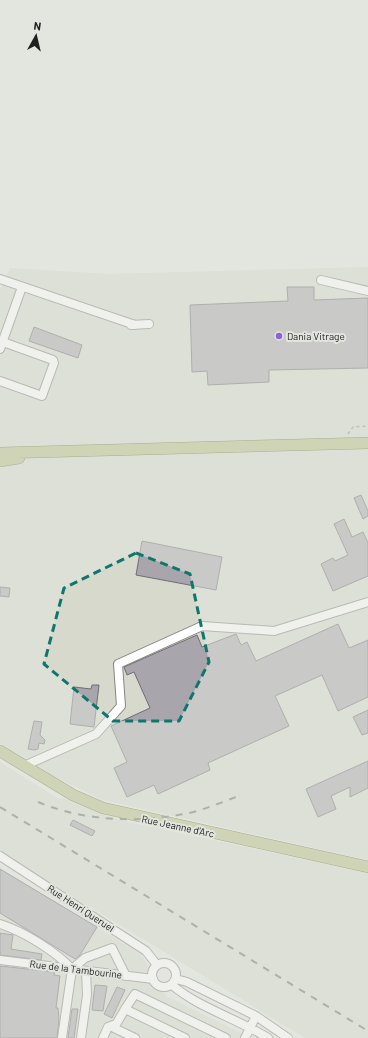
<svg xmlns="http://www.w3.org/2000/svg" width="368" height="1038" viewBox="0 0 368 1038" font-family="Barlow,sans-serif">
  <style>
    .built { fill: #d6d9cc }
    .building { fill: #a8a6ac; stroke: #6e6d72 }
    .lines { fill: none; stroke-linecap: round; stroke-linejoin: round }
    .minor-casing { stroke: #83857f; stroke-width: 10 }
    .major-casing { stroke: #606b2a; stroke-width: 12 }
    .path { stroke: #949591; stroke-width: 1.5; stroke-dasharray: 3 3; stroke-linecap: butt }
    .minor { stroke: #fff; stroke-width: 8 }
    .major { stroke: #b4be83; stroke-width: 11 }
    .rail { stroke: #6e6f6b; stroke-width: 2; stroke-dasharray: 7 7; stroke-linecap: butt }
    .marked { fill: none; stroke: #0f766e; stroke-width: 3; stroke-dasharray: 8 5; stroke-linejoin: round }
    .poi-dot { fill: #9060da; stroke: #e3e5df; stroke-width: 1.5 }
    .labels { text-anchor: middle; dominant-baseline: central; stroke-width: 4; stroke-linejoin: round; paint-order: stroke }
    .poi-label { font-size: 10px; fill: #20201e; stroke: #e3e5df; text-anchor: start }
    .street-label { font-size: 10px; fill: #20201e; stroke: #e3e5df }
  </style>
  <rect width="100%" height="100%" fill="#e3e5df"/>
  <path class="built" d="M368,267V860L103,800L53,776L0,743V290L10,268L109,274Z
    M0,762L59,799L63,798L119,820L368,873V1038H305L0,852Z
    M0,868L141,954L166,996L251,1038H0Z"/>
  <path class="building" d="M287,287H314V300L368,298V368L269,370V382L208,385L207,371L192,372L190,305L288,301Z
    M34,327L82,345L78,358L29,341Z
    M361,495L368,511V516L363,519L354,498Z
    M344,519L352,537L363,532L368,543V576L333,591L321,564L333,558L335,561L348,555L334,524Z
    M142,541L222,557L216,590L136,575Z
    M0,587L10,588L9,597L0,596Z
    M338,624L349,648L368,640V697L338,711L322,675L275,696L289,726L208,763L210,770L158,794L154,785L127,797L114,768L127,762L111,726L150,708L134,672L127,675L124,667L197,635L202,647L236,634L241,645L247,642L256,661Z
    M92,685H99L94,727L70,724L74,687L91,689Z
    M368,710V733L362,735L353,717Z
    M34,721L42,722L40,735L45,740L44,744L39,743L38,749L34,750L28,749Z
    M368,761V788L350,797V787L331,796L336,809L318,817L306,789Z
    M73,820L95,831L92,836L70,825Z
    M0,869L97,927L80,955L75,959L0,913Z
    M0,933L13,935L11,949L42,954L41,960L0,955Z
    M0,966L55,972L54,975L60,976L56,1008H58L59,1019L57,1038H0Z
    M95,985L107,986L103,1011L92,1010Z
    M117,987L125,990L112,1018L104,1014Z
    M72,1009H78L74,1038H68Z"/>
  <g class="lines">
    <defs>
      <path id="minor" d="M0,279L135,325
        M321,280L368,291
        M131,325L149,324
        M0,349L22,287
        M0,381L42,396L54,363L53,360L3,342
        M24,766L96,734L121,706L118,664L202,626L274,631L368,602
        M0,856L146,951L157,965
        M0,924C23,931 55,951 72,969L85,958L112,948L126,976
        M0,960L153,979
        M152 975a12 12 0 1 1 24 0a12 12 0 1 1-24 0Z
        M176,979L187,982L256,1016L288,1038
        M172,985C199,1008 238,1019 268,1038
        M125,1009L135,994L226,1038
        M62,1038L72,969
        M81,1038L87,995L86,971
        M103,1038L108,1027L116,1024
        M135,1038L114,1028L125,1009L185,1038
        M245,1038L256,1016"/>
      <path id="major" d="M0,453L368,443
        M0,461L19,458
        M0,751L73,795L103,808L368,867"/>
    </defs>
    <use href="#minor" class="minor-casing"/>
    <use href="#major" class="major-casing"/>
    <path class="path" d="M348,434L353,427L368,426"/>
    <use href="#minor" class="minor"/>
    <use href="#major" class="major"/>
    <path class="rail" d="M38,802C83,821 136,823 184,814C201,811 220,803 236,797
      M0,807L368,1031"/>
  </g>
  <path d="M0 0H368V1038H0ZM136,553L190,574L209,662L179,721H113L44,664L64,588Z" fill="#e3e5df" fill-opacity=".55" fill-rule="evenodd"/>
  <path class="marked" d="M136,553L190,574L209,662L179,721H113L44,664L64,588Z"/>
  <circle class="poi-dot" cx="279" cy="336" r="4"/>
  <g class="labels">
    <g class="poi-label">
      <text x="287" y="336">Dania Vitrage</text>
    </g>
    <g class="street-label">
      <text transform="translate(178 826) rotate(12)">Rue Jeanne d'Arc</text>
      <text transform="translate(81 908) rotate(33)">Rue Henri Queruel</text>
      <text transform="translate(76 969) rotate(7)">Rue de la Tambourine</text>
    </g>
  </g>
  <g transform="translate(36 36) rotate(8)" stroke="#e3e5df" stroke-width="3" paint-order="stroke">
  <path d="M0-3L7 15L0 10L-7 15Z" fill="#20201e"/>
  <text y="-6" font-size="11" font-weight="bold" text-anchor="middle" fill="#20201e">N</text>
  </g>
</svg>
